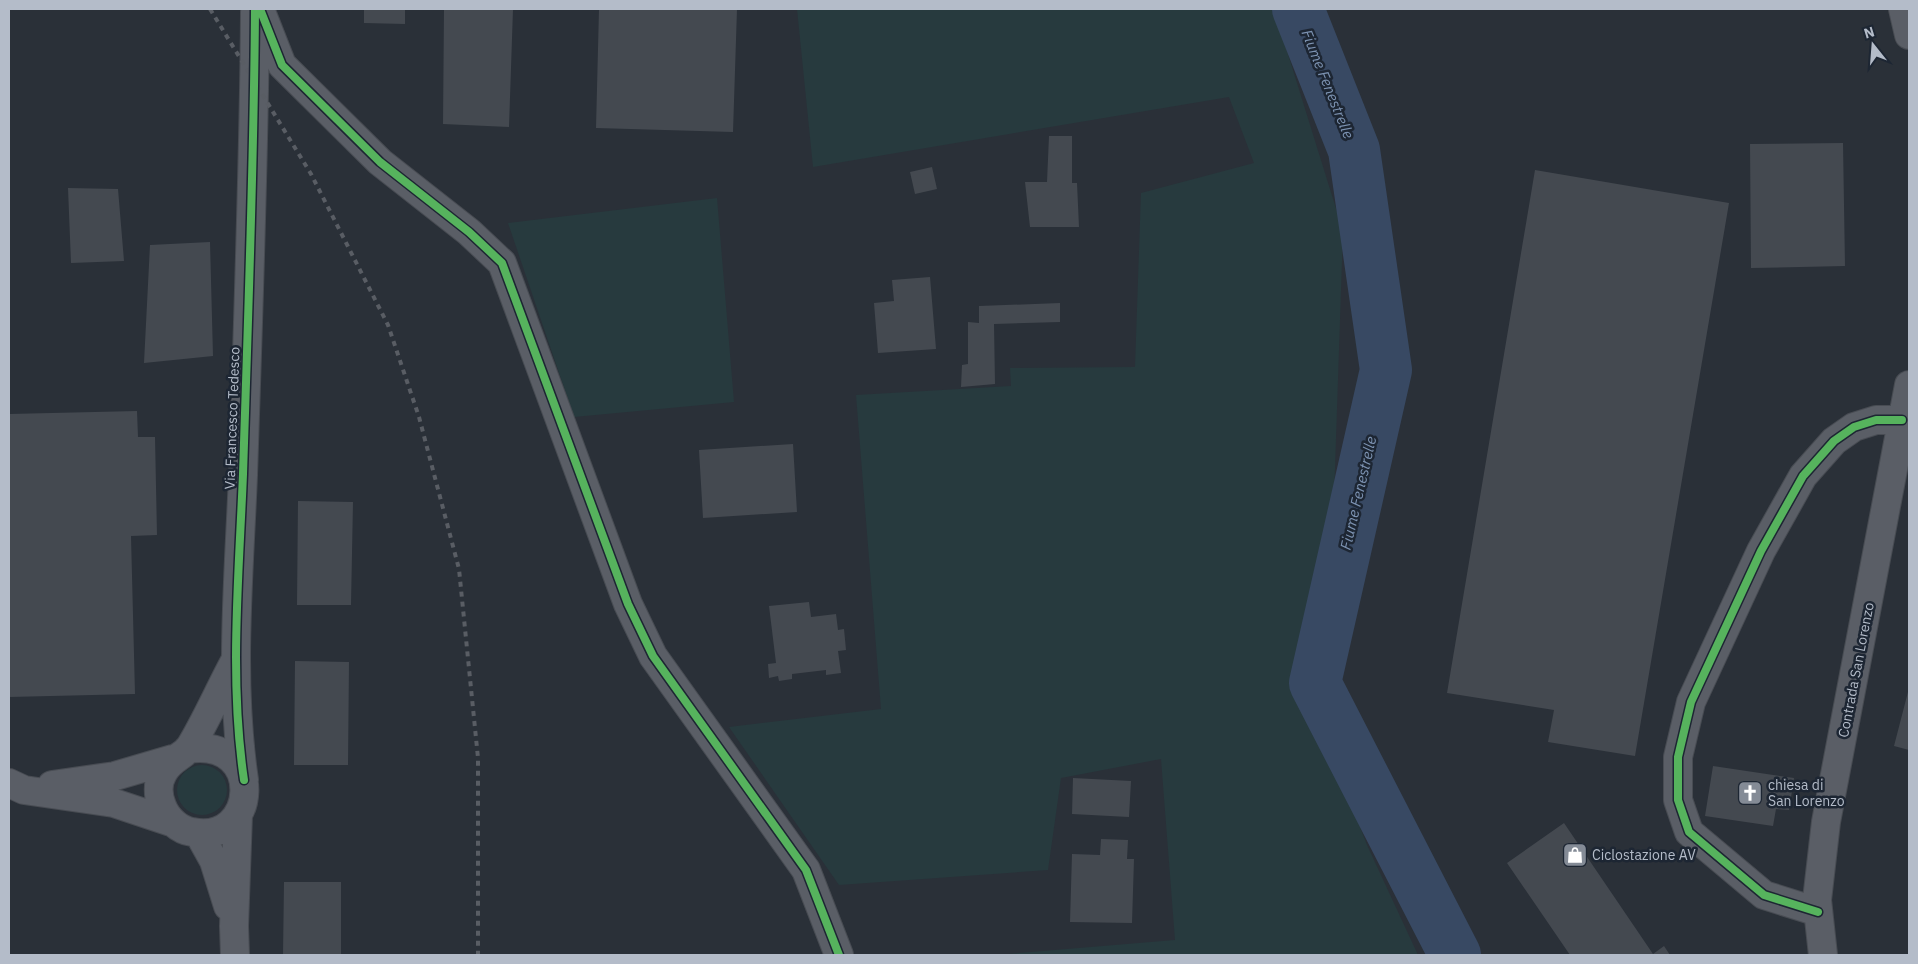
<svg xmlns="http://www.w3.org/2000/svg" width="1918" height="964" viewBox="0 0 1918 964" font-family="'IBM Plex Sans',sans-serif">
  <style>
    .green { fill: #273a3e }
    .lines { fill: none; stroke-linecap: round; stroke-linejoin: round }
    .river { stroke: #384963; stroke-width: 52 }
    .building { fill: #444950 }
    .minor-casing { stroke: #484c53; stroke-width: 30 }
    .minor { stroke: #5a5e66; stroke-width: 28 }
    .rail { stroke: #595d64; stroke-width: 4; stroke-dasharray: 5 5; stroke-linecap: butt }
    .cycleway-casing { stroke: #1d2633; stroke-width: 11 }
    .cycleway { stroke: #56b35d; stroke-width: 8 }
    .labels { text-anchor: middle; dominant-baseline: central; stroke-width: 5; stroke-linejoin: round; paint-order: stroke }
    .street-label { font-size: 14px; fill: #b4bcc9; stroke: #1d2633 }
    .poi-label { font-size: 14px; fill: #b4bcc9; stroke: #1d2633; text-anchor: start }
    .water-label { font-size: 15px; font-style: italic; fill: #7c92b1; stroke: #1d2633 }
  </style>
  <rect width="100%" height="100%" fill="#2a3038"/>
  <path class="green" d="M797,9H1274L1343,231L1334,498L1298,666L1367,845L1418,955H996L1175,940L1161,759L1061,778L1048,870L839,885L729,727L881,709L856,395L1011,386L1010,368L1135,367L1141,193L1254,163L1229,97L813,167Z
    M717,198L734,402L574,417L508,223Z
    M177 790a25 25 0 1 1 50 0a25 25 0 1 1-50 0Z"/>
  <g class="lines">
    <path class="river" d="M1298,9L1354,150L1386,370L1315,683L1455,955"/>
  </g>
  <path class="building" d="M364,9H405V24L364,23Z
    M444,9H513L509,127L443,124Z
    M599,9H737L733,132L596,128Z
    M1049,136H1072V183H1077L1079,227H1030L1025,182H1047Z
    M1843,143L1845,266L1751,268L1750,144Z
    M932,167L937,189L915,194L910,172Z
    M1535,170L1729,203L1635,756L1548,742L1554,710L1447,693Z
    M68,188L118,189L124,261L71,263Z
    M210,242L213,356L144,363L150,245Z
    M930,277L936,349L878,353L874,303L894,301L892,280Z
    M1060,303V322L994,324L995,384L961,387L962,365L968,364V322L979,323V306Z
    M137,411L138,437H155L157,535L131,536L135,694L9,697V414Z
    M793,444L797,512L703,518L699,450Z
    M298,501L353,502L351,605H297Z
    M809,602L811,617L836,614L838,630L844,629L846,650L838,651L841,673L826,675V670L792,674V679L779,681L778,676L769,678L768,664L776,663L769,606Z
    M295,661L349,662L348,765H294Z
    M1909,688V750L1894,746Z
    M1713,766L1794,778L1789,810L1776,809L1773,826L1705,816Z
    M1073,778L1131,781L1129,817L1072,814Z
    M1564,823L1653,954L1664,946L1670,955H1570L1507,863Z
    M1101,839L1128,840L1127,859H1134L1132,923L1070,922L1072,854L1100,855Z
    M284,882H341V955H283Z"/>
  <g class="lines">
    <defs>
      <path id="minor" d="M260,9L282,65L380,162L469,232L502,263L628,604L653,656L806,870L839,955
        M1903,9L1909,35
        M188,749C267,737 258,846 192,832C179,830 167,819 162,806C158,796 157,783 163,773C170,759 184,756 190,747C207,719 220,688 236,659
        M244,780C229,679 239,576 243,475C248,321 254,166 255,12
        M9,783L24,790L114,803L174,823
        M52,785L115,776L173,759
        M199,834L214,861L228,906
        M1818,912L1764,895L1689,832L1678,800V757L1691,702L1761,551L1803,476L1834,441L1854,427L1876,420H1902
        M235,955L234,926L238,815
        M1823,955L1817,900L1826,822L1909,385"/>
    </defs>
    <use href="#minor" class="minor-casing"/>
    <use href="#minor" class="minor"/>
    <path class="rail" d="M210,9L311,174L388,325L419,417L459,569L478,758V955"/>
    <defs>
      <path id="cycleway" d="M260,9L282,65L380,162L469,232L502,263L628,604L653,656L806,870L839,955
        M244,780C229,679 239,575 243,474C248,319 254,164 255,9
        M1818,912L1764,895L1689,832L1678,800V757L1691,702L1761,551L1803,476L1834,441L1854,427L1876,420H1902"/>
    </defs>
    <use href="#cycleway" class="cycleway-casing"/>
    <use href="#cycleway" class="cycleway"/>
  </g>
  <defs>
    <symbol id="church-square" viewBox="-11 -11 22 22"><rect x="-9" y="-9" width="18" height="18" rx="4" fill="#848b96" stroke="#1d2633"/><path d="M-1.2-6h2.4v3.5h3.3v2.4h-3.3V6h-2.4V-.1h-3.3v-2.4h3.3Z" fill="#fff"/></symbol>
    <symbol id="shop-square" viewBox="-11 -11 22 22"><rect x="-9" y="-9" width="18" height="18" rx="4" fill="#848b96" stroke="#1d2633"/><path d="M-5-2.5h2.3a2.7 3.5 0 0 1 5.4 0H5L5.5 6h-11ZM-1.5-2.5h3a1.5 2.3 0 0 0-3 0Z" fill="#fff"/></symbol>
  </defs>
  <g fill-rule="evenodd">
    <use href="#church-square" x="1736" y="779" width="28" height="28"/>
    <use href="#shop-square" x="1561" y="841" width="28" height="28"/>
  </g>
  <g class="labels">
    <g class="street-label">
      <text transform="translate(232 418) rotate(-88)">Via Francesco Tedesco</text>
      <text transform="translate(1856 670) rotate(-79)">Contrada San Lorenzo</text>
    </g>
    <g class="poi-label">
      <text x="1768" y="785">chiesa di<tspan x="1768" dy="16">San Lorenzo</tspan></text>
      <text x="1592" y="855">Ciclostazione AV</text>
    </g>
    <g class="water-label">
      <text transform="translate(1328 84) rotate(68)">Fiume Fenestrelle</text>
      <text transform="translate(1358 493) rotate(-77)">Fiume Fenestrelle</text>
    </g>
  </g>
  <rect width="1918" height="964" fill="none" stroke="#b4bcc9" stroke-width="20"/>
  <g transform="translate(1873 45) rotate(343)" stroke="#1d2633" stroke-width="4" paint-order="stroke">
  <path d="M0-4L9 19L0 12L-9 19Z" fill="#b4bcc9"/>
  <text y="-8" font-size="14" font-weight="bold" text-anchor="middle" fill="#b4bcc9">N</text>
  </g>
</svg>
